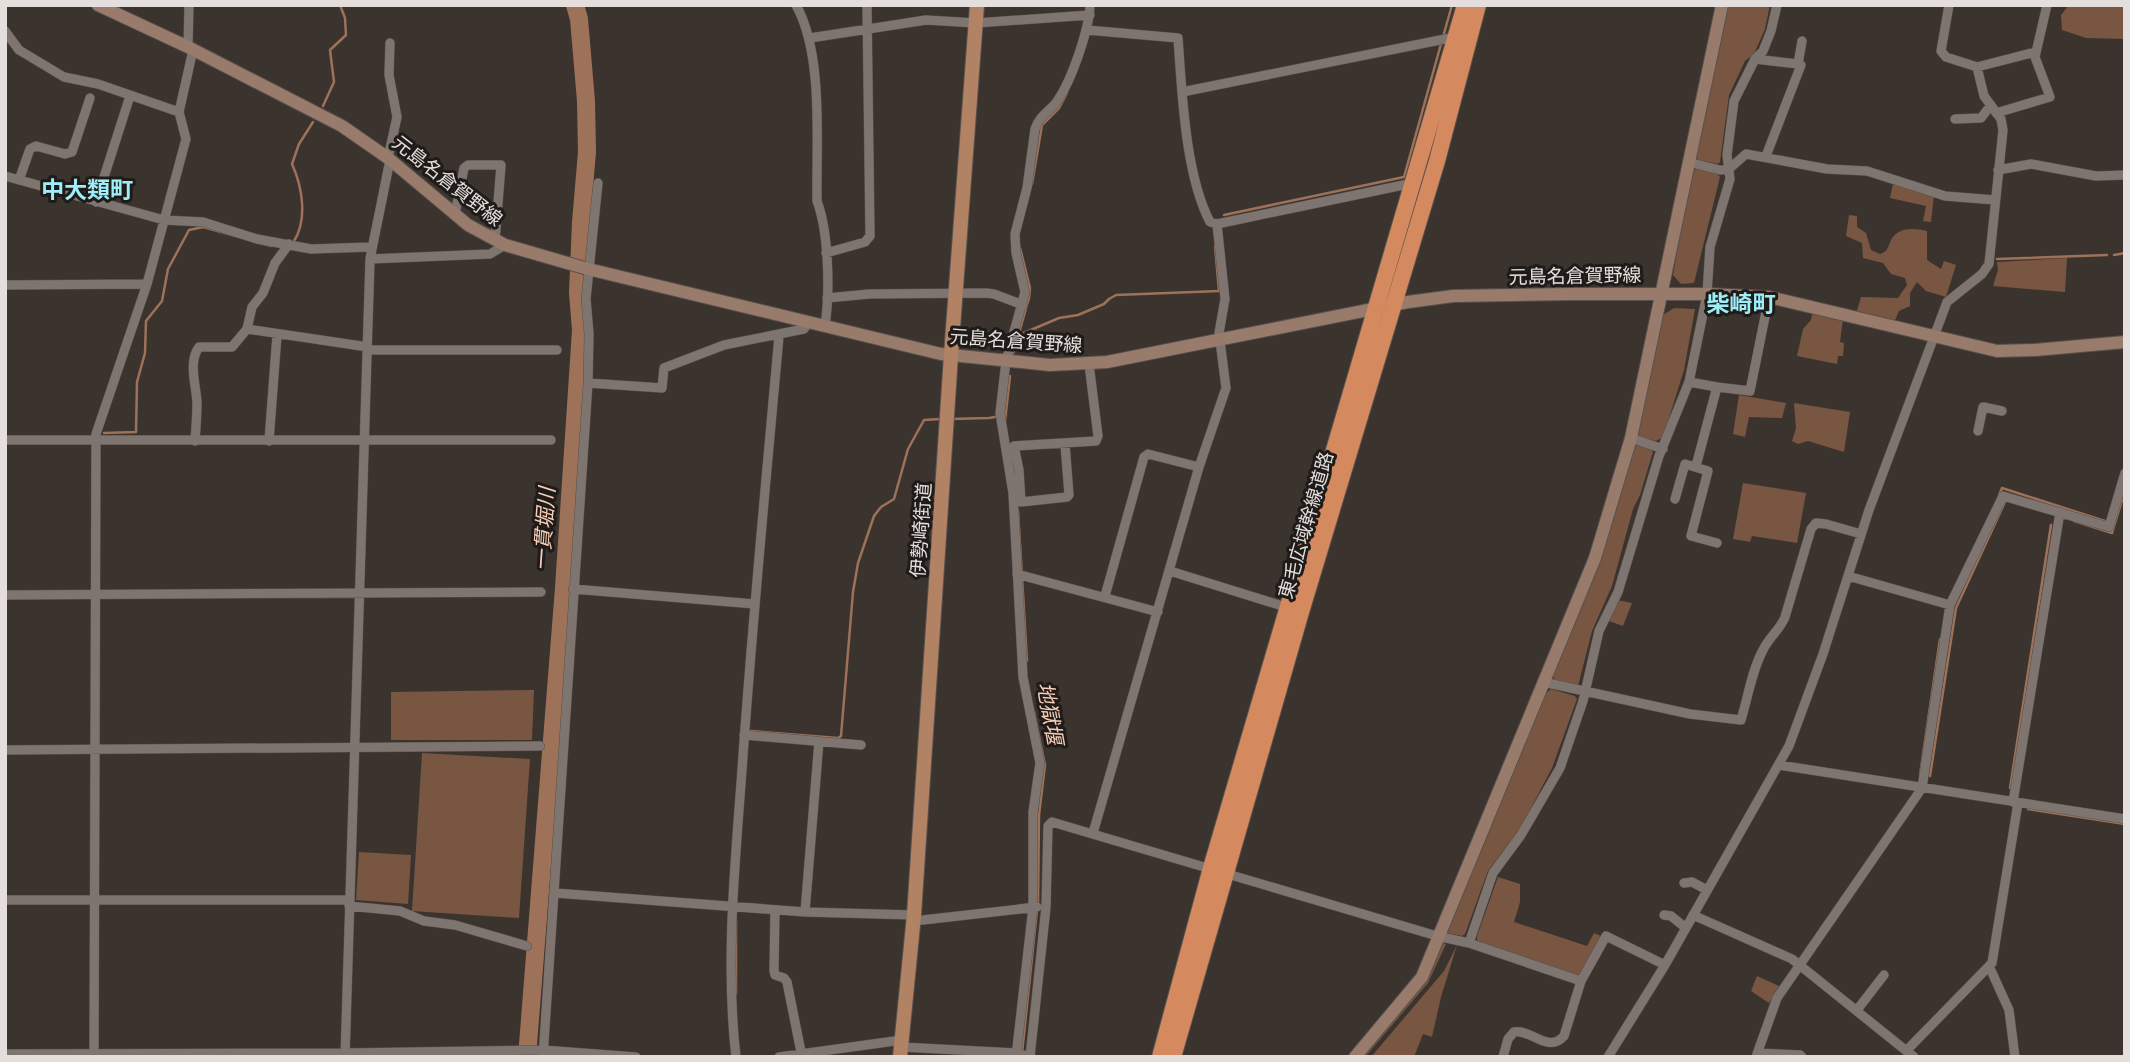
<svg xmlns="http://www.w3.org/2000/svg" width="2130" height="1062" viewBox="0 0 2130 1062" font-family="Commissioner,'Noto Sans JP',sans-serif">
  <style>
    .green { fill: #785642 }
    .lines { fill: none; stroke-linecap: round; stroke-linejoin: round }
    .stream { stroke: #9d7259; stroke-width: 2.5 }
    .river { stroke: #9d7259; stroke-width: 18 }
    .street-casing { stroke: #58514d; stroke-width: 10 }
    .secondary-casing { stroke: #58514d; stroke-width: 14 }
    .primary-casing { stroke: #58514d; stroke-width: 16 }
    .highway-casing { stroke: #58514d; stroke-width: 18 }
    .street { stroke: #7e7570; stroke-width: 9 }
    .secondary { stroke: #987b6b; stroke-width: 12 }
    .primary { stroke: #b28265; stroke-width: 14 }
    .highway { stroke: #d48a5e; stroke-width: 16 }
    .labels { text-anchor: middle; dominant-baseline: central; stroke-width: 6; stroke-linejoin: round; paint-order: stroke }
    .street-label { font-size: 19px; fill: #e4dfdc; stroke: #1f1b19 }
    .water-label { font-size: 21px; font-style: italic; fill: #f7cdb6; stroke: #1f1b19 }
    .quarter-label { font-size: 23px; font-weight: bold; fill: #9deef9; stroke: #1f1b19 }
  </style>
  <rect width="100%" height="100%" fill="#3b332e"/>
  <path class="green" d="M1726,5H1770L1765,29L1754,54L1745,61L1729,95L1720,162L1718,164L1698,160L1695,154Z
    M2069,5H2125V39L2086,38L2062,30L2061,15Z
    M1696,169L1716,172L1720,177L1694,283L1681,284L1673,275L1691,172Z
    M1893,184L1934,195L1931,222L1923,221L1926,206L1890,198Z
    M1849,215L1857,216V227L1866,233L1871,250L1880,254C1888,251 1887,249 1890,242C1897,226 1914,228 1927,231V260L1941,269L1944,261L1956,265L1946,297L1926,291L1917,282L1910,293V306L1899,311L1893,325L1856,314L1861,297L1898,298L1907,285L1905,278L1891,274L1883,263L1863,258L1862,243L1846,236Z
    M2067,258L2065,292L1993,286L1998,270L1997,262Z
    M1674,308L1695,309L1684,370L1663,437L1656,441L1640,437L1636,430L1663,315Z
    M1813,310L1843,319L1840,342L1844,343L1843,356H1838L1837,364L1797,356L1803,329L1811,320Z
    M1739,395L1786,403L1782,418L1749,417L1745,437L1733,434Z
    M1794,403L1850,412L1844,452L1808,441L1798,444L1792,441L1796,428Z
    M1636,445L1650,448L1653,452L1640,495L1633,509L1612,586L1592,631L1578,686L1554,680L1553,675L1632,448Z
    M1743,483L1806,493L1797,543L1752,536L1750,542L1733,539Z
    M1617,600L1632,603L1623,626L1609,621Z
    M1551,689L1575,696L1577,699L1552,768L1521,827L1488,871L1465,934L1462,936L1446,933L1544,695Z
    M534,690L532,740H391V692Z
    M422,753L530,759L519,918L412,911Z
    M359,852L411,855L408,904L356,900Z
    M1498,877L1520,884V902L1514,922L1587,946L1594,933L1601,936L1582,975L1579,976L1493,948L1477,940V936Z
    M1443,943L1446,944L1428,983L1365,1057H1359Z
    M1457,945L1441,997L1432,1037L1423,1034L1414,1057H1371L1444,971Z
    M1757,976L1779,986L1769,1003L1751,991Z"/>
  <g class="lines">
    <path class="stream" d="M1443,37L1452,5
      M323,106L334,82L330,50L346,35L345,18L340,5
      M1032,184L1042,125L1059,108L1067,93
      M1224,215L1404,177L1441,44
      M294,241C308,219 302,186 292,164L299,144L313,122
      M2114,255L2125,253
      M1997,259L2107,255
      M1019,335L1059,318L1078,315L1104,304L1109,299L1116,295L1219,291L1215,246
      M1012,357L1029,298L1030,288L1020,248
      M950,419L989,418L1006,415
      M1005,421L1010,376
      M104,433L136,432L137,382L145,353L146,321L162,301L168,269L189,230L203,227L271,246
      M1999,495L2002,488L2105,521
      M1018,510L1027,661
      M2074,521L2112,533L2122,500
      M1034,712L1045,765L1039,815L1038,904
      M751,733V731L838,738L841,736L853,592L858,563L874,516L881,507L894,499L908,449L924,420L940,419
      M1920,775L1940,639
      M1930,776L1956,608L2005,502
      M2010,788L2051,525
      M2028,809L2125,824
      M736,994V920
      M1022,1053L1037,910"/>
    <path class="river" d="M527,1057L564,588L581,330L578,293L581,222L587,152L586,101L579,19L575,5"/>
    <defs>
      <path id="street" d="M796,5C824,55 816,143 817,201C829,233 830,292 825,326
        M1087,30L1178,38C1182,92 1185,174 1210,222L1217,224L1225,299L1219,333L1226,388L1199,467L1093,833
        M5,31L19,50L64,77L98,84L179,112
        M810,38L926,20L976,23L1090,15
        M188,47L189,5
        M1755,59L1798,64L1802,41
        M1977,67L2035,52
        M1182,92L1455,37
        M1996,113L2050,97L2035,57L2047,5
        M1955,119L1981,118L1991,105
        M1766,156L1801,65
        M388,158L397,117L389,75L390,43
        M1688,162L1720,170L1729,169L1746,154L1827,169L1867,171L1945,196L1995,200
        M1998,170L2031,164L2096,176L2125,175
        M5,176L164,220L203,222L257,239L311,249L371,247
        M19,180L30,149L36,146L65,154L72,152L90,98
        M96,202L130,96
        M455,214L464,168L468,165H501L495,241
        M1217,224L1413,183
        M826,253L865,242L870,236L867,5
        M370,259L490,254L505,245
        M5,285L147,284
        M827,298L869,294L986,293L994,294L1023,305
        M247,329L368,347
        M369,350H557
        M1689,382L1717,387
        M588,383L662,388L664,368L724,345L804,329L809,322
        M1978,431L1983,407L2002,411
        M1631,438L1663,449
        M5,440H551
        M195,441C196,428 197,415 197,402C196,385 188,362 199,347H232L247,329L252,307L263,293L275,263L289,244
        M269,441L277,335
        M1065,444L1069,495L1067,497L1021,502L1019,470L1014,446L1096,441L1098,436L1089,364
        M1696,466L1717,387L1750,391L1769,297
        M1675,499L1685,464L1708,471L1691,536L1717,543
        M1170,571L1289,608
        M1017,574L1158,612
        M1848,576L1950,605
        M573,589L755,604
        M5,595L541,592
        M1105,596L1144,457L1148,454L1199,467
        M1543,682L1690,714L1741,720C1748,697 1752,670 1763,650C1769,637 1780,630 1785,617L1811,529L1816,523L1826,524L1861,534
        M744,735L861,745
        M5,750L540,746
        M1779,765L2125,819
        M2013,802L2060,512
        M1684,883L1692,882L1707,890
        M555,893L805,912L914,915
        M5,900H350
        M349,906L400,911L424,921L455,925L527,946
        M775,910L774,970L775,975L784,978L787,982L802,1057
        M805,912L819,741
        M1664,915L1671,916L1686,928
        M1693,915L1792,959L1914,1057
        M914,921L1037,907
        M1469,943L1493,873L1521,835L1560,768L1583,701L1599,631L1618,592L1659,456L1689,382L1707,294L1710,247L1730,179L1727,155L1734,101L1755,59L1763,51L1771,31L1777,5
        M1989,966L2009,1010L2015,1057
        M1857,1010L1884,975
        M901,1047L1016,1053L1031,1057
        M1907,1050L1992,963L2018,803
        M1758,1053L1800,1055L1802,1057
        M5,1054L345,1053L543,1050L636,1057
        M94,1057L96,434L147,284L186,139L179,112L193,50
        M345,1057L370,259L390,160
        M543,1057L588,383L589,334L586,299L598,183
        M736,1057C725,962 735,865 742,770C752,625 766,481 779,336
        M779,1057L902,1040
        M1016,1057L1033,907V812L1040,763L1023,677L1013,493L1000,413L1006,361L1025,292L1016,253L1015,234L1027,188L1035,129C1040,114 1051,111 1058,100C1072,79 1089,30 1090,5
        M1030,1057L1046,907L1048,826L1052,822L1437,936L1469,943L1581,981L1606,936L1665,965
        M1503,1057L1508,1039L1514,1032C1532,1029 1548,1054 1564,1036L1581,981
        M1608,1057L1665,965L1789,746L1823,654L1869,510L1947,302L1982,274L1989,264L2003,130L2001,119L1984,96L1977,67L1946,57L1941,51L1949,5
        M1756,1057L1777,998L1922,788L1950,605L2003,496L2109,527L2125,473"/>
      <path id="secondary" d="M98,5L188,47L342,126L388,158L468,225L505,245L588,269L941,354L1050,365L1107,362L1408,302L1453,296L1570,294H1707L1769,297L1997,351L2035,350L2125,342
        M1355,1057L1422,977L1595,558L1631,438L1722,5"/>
      <path id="primary" d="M900,1057L914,915L951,355L977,5"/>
      <path id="highway" d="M1160,1057L1211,868L1465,5
        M1173,1057L1301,612L1437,161L1478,5"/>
    </defs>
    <use href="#street" class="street-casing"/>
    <use href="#secondary" class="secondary-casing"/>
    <use href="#primary" class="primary-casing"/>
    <use href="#highway" class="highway-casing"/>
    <use href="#street" class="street"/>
    <use href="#secondary" class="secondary"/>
    <use href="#primary" class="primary"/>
    <use href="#highway" class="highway"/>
  </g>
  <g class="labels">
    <g class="street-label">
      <text transform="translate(448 180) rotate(38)">元島名倉賀野線</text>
      <text transform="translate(1575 275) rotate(-1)">元島名倉賀野線</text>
      <text transform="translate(1016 340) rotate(4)">元島名倉賀野線</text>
      <text transform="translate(1305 525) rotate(-74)">東毛広域幹線道路</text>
      <text transform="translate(920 530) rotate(-86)">伊勢崎街道</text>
    </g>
    <g class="water-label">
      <text transform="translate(543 529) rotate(-86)">一貫堀川</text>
      <text transform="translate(1051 713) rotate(80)">地獄堰</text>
    </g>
    <g class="quarter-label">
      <text x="87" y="189">中大類町</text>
      <text x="1741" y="303">柴崎町</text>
    </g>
  </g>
  <rect width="2130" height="1062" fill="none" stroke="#e4dfdc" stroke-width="14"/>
</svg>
